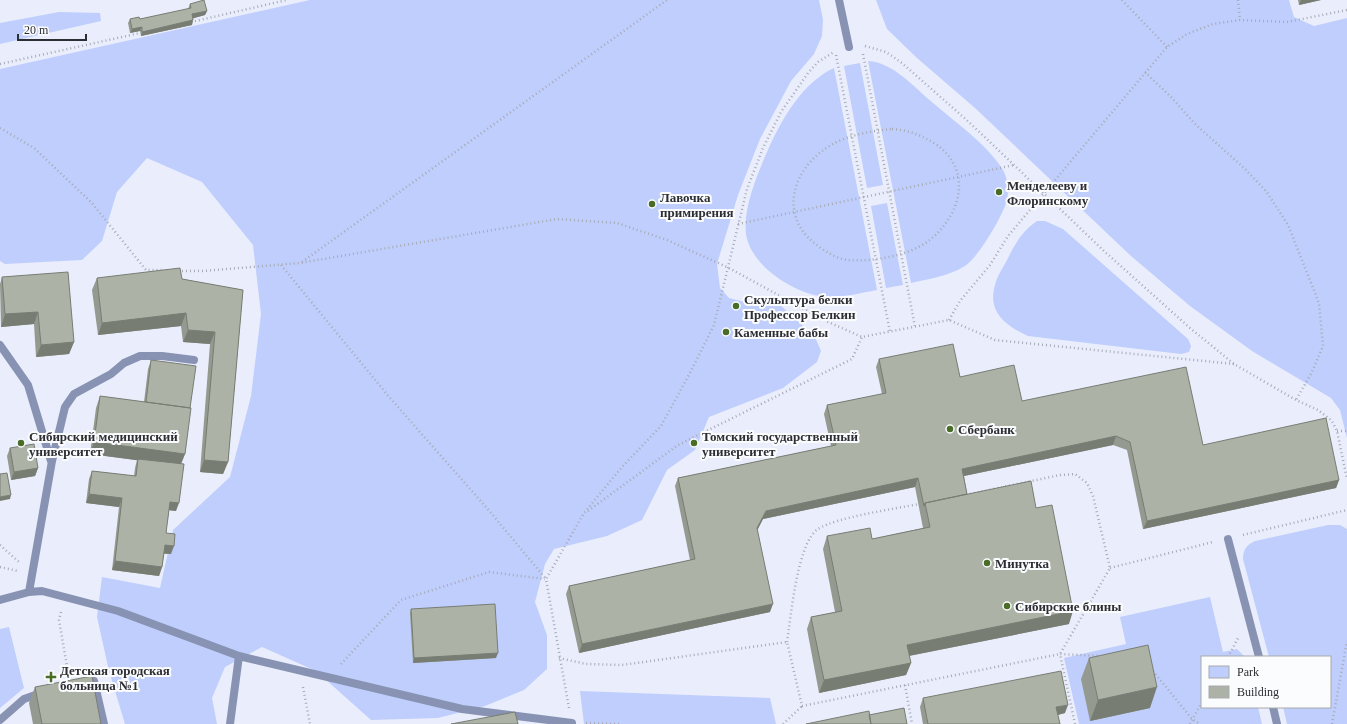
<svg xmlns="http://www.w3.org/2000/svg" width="1347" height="724" viewBox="0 0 1347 724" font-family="'Times New Roman',serif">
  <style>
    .green { fill: #bfcefc }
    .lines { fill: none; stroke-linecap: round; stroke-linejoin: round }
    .path { stroke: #a7aab5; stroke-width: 2.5; stroke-dasharray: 1 3; stroke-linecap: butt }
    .lane { stroke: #8893b3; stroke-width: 8 }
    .wall { fill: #949a8f }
    .shaded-wall { fill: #787d74 }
    .building { fill: #acb3a6; stroke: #787d74 }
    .poi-dot { fill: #496d26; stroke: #fbfcfe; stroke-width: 1.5 }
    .labels { text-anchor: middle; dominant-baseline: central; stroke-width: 4; stroke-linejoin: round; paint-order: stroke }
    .poi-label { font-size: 13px; font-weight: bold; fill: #2c2e33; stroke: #fbfcfe; text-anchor: start }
  </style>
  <rect width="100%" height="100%" fill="#eaeefc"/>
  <path class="green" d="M310,0H819L823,20L822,36L814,54L791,81L760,139L738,195L717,264L720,288L729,298L745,302L761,298L779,304L815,337L821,351L817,362L783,388L709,417L695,450L667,470L642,520L607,536L554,549L545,564L535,602L547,635V669L524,690L485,706L438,718L371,720L316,671L262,647L225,667L212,698L217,724H125L109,671L97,617L102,577L160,588L173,530L230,477L251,396L261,314L253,245L202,182L147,158L117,192L102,241L82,260L5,264L0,261V69Z
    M876,0H1289L1294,17L1314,26L1347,18V438L1340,410L1331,398L1252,351L1190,306L1131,256L975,108L917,58L887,29Z
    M59,12L100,13L101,21L0,44V23Z
    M868,61C893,62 915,88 933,103C955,122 988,145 1003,170C1008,179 1009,191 1007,200C1004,214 978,258 965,266C949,276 929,279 911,283Z
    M860,63L883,185L867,188L844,66Z
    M834,68L877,290C861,293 845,297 829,297C798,296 755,269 747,239C740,211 760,168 771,143C785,114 804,82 834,68Z
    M887,203L903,285L886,288L871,206Z
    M1037,221H1045L1063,229L1188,339L1191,346L1189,352L1181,354L1028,336C1006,326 987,312 995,285C997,276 1003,268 1007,260C1015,244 1022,231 1037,221Z
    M1328,525H1340L1347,529V724H1287L1283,707H1330V657H1269L1243,559C1243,549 1247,545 1255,541Z
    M1210,597L1223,652L1237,649L1245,657H1202V707H1258L1262,724H1079L1064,658L1126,644L1120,617Z
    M9,627L24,688L0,708V629Z
    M580,691L770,698L776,724H584Z"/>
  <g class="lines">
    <path class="path" d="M1122,0L1167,47
      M1238,0L1240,20
      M191,22L287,0
      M865,46L886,52L902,63L970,123L1104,251L1190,328L1234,364L1296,400L1318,410L1332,421L1337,431L1347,479
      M863,54L915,327
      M836,55L890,332
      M0,64L140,33
      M1145,72L1171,97L1194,123L1244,168L1266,191L1288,225L1319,303L1323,346L1312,372L1296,400
      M0,128L34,148L91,202L146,270H163
      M892,129C909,130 923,136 937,145C974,172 960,218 927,242C907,256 872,262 848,260C836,259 823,250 813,242C779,213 793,169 828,147C846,135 871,131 892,129Z
      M738,224L1014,165
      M302,262L667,0
      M281,265L390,398L486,507L546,579
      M178,271H203L300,263L557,219L617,223L667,240L727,267L826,321L862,337L949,320L995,340L1234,364
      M949,320L960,301L990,265L1008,236L1167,47L1187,34L1213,24L1240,20L1287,22L1347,10
      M1337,431H1347
      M588,511L678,445L852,359L862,337
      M1243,535L1347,510
      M0,545L19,562
      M0,567L18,571
      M1110,568L1213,542
      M61,612L59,620L69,678
      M787,642C791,617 797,543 818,529C837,517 894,509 919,504
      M1228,657L1238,638
      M559,658L586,664L622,665L787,642L802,706L1060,654L1110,568L1093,496L1087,483L1075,474L1060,475L965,495
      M341,664L401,600L489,572L545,579
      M1153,671L1192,719L1200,724
      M905,685L912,724
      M303,687L310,724
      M569,708L546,579L584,513L622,467L661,426L691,371L714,325L747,189L763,148L781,112L808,73L818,62L834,52
      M586,723L619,724
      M783,724L802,706
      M1075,724L1060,654L1100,656
      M1190,724L1202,702
      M1332,724L1347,641"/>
    <path class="lane" d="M839,0L849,47
      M0,345L28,385L51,461
      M1228,539L1259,657
      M29,592L52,461L65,407L74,394L111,374L124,363L140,356H162L194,360
      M0,600L29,592L42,591L118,611L239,656L462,709L572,723V724
      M84,683L94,681L104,724
      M1273,707L1277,724
      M0,720L24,699L41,693
      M230,724L239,656"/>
  </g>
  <path class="wall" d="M1298,0H1321L1299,5Z
    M190,4L207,11L205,15L193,18L192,25L141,36L140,31L130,33L128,23L130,19H140L188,9Z
    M2,277L74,342L69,354L36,357L34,324L1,327L0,284Z
    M97,278L182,279L243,290L228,462L223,474L200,472L210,344L183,342L181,326L98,335L92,290Z
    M879,359L960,377L1022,401L1203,445L1339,480L1336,488L1143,529L1127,450L1113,445L964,476L967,494L1036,508L1069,624L909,656L911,663L906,675L819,693L807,629L811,617L835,612L823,549L827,536L872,539L923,528L915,487L763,519L757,530L770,612L579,653L566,594L569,586L690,560L675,486L678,478L831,446L824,414L827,405L882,394L876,367Z
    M151,360L190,408L185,454L181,464L176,511L169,510L166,533L171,554H164L162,567L159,576L112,570L119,507L86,503L89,479L92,471L134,476L135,468L137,460L90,454L96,408L100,396L144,402L148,369Z
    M10,448L38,468L35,476L11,480L7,456Z
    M411,609L496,658L413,663L410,613Z
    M1089,658L1150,708L1090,721L1081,679Z
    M35,687L101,724H33L29,703Z
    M923,698L1065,713L1058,715L1060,724H923L920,707Z"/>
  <path class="shaded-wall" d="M1301,0H1321L1299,5Z
    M207,11L205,15L191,19L192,14Z
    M193,20L192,25L141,36L142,32Z
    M142,27L140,31L130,33L132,29Z
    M38,312L34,324L1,327L5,314Z
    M186,313L181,326L98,335L102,323Z
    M188,330L215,332L210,344L183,342Z
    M74,342L69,354L36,357L41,345Z
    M1116,436L1113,445L959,477L962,469Z
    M94,442L185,454L180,466L90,454Z
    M204,460L228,462L223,474L200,472Z
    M38,468L35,476L11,480L14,472Z
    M918,478L915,487L763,519L754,537L757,528L766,511Z
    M1339,480L1336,488L1143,529L1147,521Z
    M89,494L122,498L119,507L86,503Z
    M11,495L10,499L0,501V497Z
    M170,502L179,503L176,511L167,510Z
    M165,545L174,546L171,554L162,553Z
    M115,561L162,567L159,576L112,570Z
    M773,604L770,612L579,653L582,644Z
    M1073,611L1069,624L903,657L907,645Z
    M498,653L496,658L413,663L414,658Z
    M911,663L906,675L819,693L824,680Z
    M1157,687L1150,708L1090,721L1098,700Z
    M1068,705L1065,713L1053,716L1056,707Z"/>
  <path class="building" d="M204,0L207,11L192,14L193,20L142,32V27L132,29L130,19L139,17L140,19L191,8L190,4Z
    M180,268L182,279L243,290L228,462L204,460L215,332L188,330L186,313L102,323L97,278Z
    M68,272L74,342L41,345L38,312L5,314L2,277Z
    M953,344L960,377L1014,365L1022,401L1186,367L1203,445L1326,418L1339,480L1147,521L1130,442L1116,436L962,469L967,494L925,503L924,506L918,478L766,511L757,528L773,604L582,644L569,586L695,559L678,478L836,445L827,405L886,393L879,359Z
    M151,360L196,366L190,408L146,402Z
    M100,396L191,408L185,454L94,442Z
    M34,444L38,468L14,472L10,448Z
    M138,459L184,464L179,503L170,502L166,533L175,534L174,546L165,545L162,567L115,561L122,498L89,494L92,471L136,476Z
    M7,473L11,495L0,497V474Z
    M1031,481L1036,508L1052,505L1073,611L907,645L911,663L824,680L811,617L842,611L827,536L870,528L872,539L930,527L925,503Z
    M495,604L498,653L414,658L411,609Z
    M1148,645L1157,687L1098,700L1089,658Z
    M1061,671L1068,705L1056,707L1060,724H928L923,698Z
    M92,676L101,724H42L35,687Z
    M904,708L907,724H871L869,715Z
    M869,711L871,724H806Z
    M515,712L518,724H451Z"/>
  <g class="poi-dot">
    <circle cx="999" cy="192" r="4"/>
    <circle cx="652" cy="204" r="4"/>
    <circle cx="736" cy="306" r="4"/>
    <circle cx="726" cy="332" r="4"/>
    <circle cx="950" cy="429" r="4"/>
    <circle cx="21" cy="443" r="4"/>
    <circle cx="694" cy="443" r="4"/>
    <circle cx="987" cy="563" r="4"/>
    <circle cx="1007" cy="606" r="4"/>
    <path d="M49 671h4v4h4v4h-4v4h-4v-4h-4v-4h4z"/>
  </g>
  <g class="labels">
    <g class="poi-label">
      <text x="1007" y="185">Менделееву и<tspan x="1007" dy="15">Флоринскому</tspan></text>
      <text x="660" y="197">Лавочка<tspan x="660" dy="15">примирения</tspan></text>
      <text x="744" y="299">Скульптура белки<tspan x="744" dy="15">Профессор Белкин</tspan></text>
      <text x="734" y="332">Каменные бабы</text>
      <text x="958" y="429">Сбербанк</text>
      <text x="29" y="436">Сибирский медицинский<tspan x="29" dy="15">университет</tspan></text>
      <text x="702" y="436">Томский государственный<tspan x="702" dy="15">университет</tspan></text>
      <text x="995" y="563">Минутка</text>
      <text x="1015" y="606">Сибирские блины</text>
      <text x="60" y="670">Детская городская<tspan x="60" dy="15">больница №1</tspan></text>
    </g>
  </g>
  <rect x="1201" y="656" width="130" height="52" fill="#fbfcfe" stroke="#a8aaad"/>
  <rect x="1209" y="666" width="20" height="12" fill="#bfcefc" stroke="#a8aaad"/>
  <text x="1237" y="676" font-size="12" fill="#2c2e33">Park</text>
  <rect x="1209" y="686" width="20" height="12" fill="#acb3a6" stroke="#a8aaad"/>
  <text x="1237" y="696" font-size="12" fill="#2c2e33">Building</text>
  <path d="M18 34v6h68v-6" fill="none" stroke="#2c2e33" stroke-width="2"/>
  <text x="24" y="34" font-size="12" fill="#2c2e33" stroke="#fbfcfe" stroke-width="3" paint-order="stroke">20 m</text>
</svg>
